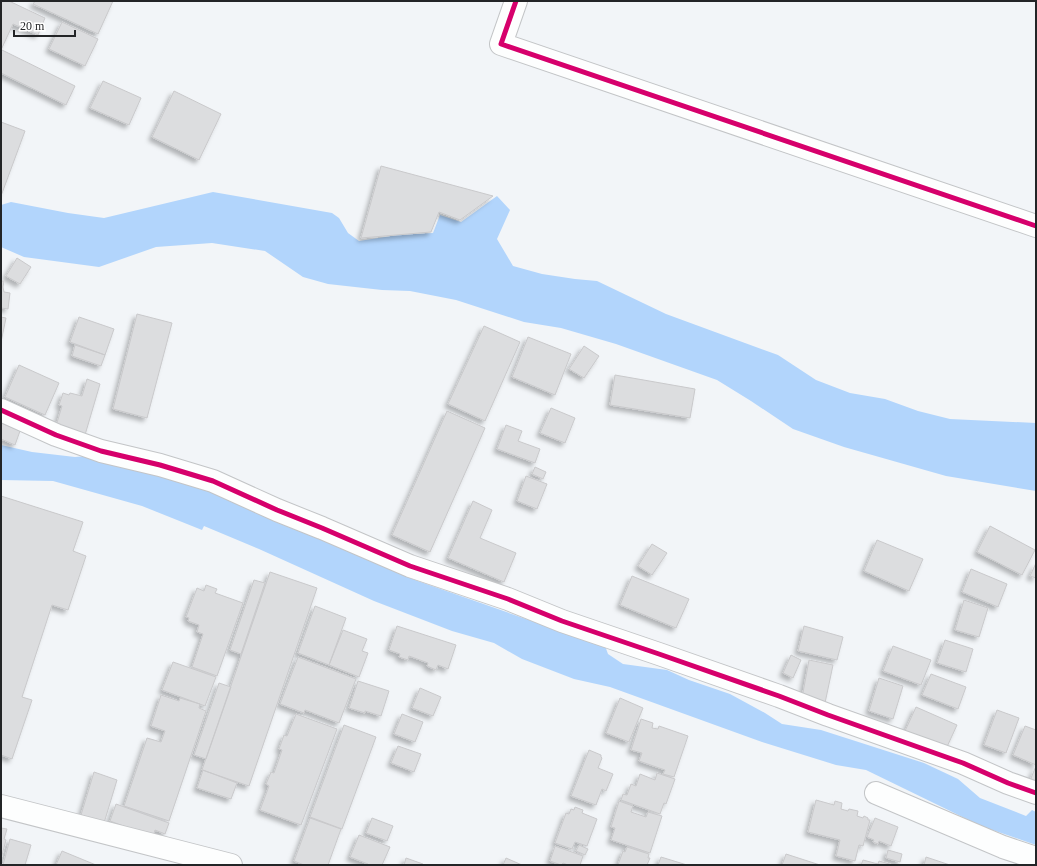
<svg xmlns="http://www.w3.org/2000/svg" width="1037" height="866" viewBox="0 0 1037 866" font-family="'Times New Roman',serif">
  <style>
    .water { fill: #b2d5fc }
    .building { fill: #dcdddf; stroke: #c9c9cb; filter: url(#shadow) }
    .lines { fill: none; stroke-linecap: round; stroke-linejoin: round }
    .minor-casing { stroke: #c3c5c7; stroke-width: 24 }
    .minor { stroke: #fdfefe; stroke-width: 22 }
    .cycleway-casing { stroke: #fff; stroke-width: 8 }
    .cycleway { stroke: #d6006c; stroke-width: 5 }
  </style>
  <defs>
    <filter id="shadow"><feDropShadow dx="-3.5" dy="3.5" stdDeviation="2" flood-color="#0004"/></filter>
  </defs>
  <rect width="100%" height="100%" fill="#f2f5f8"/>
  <path class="water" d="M213,192L332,213L339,218L348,233L359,241L398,235L433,233L440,215L461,222L497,196L510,210L497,239L513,266L542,274L575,279L597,281L666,314L778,355L816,380L850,393L885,399L918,411L950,419L1036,423V491L946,476L844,447L793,429L751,401L717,380L616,344L561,328L524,322L456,300L410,291L382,290L328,284L303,277L265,251L212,243L156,247L99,267L24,257L1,247V205L11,202L68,213L104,218Z
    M1,445L32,452L75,457L87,456L212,491L213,493L415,580L566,633L604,643L608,654L623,664L667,670L689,680L730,694L765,713L782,724L821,730L924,763L958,779L980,798L1026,816L1032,810L1036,812V845L981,826L866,770L836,765L762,742L610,687L574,679L522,659L494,643L452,631L374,601L259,549L204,526L202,530L142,506L53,481L1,480Z"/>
  <path class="building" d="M1,1H9L45,18L38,35L13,24L1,50Z
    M35,1H113L98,34L33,4Z
    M62,22L98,39L85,66L49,49Z
    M2,50L75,86L66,105L1,73V53Z
    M103,81L141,98L129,125L90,108Z
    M174,91L221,114L199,160L152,137Z
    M1,122L25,131L1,196Z
    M381,166L493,196L460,220L439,212L431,232L361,238Z
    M17,258L31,267L20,284L6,276Z
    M1,281H4L3,287L4,292L10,293L8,309L1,308Z
    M137,314L172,323L147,418L113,409Z
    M1,317L6,318L1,342Z
    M79,317L114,329L105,355L70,342Z
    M484,326L520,342L485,421L448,404Z
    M528,337L571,354L555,395L512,377Z
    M75,345L105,355L101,366L72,356Z
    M584,346L599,356L584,378L569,369Z
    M19,365L59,383L45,415L5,397Z
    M615,375L695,389L690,418L610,405Z
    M87,379L100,384L85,435L56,426L62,406L59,405L63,393L69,395L70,393L82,396Z
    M551,408L575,418L565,443L540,433Z
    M447,411L485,428L430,552L392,535Z
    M1,423L20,431L15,445L1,439Z
    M506,425L522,431L518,441L540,449L535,463L497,449Z
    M535,467L546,472L543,479L532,474Z
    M526,476L547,484L537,509L517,501Z
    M1,496L83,522L73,551L86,556L68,610L52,605L22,697L32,700L12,759L1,755Z
    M473,501L492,510L480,538L516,553L504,582L448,558Z
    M990,526L1035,550L1022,575L977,552Z
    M877,540L923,559L909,591L864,571Z
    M652,544L667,553L652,575L638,566Z
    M1036,563V578L1030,576Z
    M971,569L1007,584L998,607L962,592Z
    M270,572L317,588L249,786L202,770Z
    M632,576L689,599L676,628L620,605Z
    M254,580L265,583L241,654L230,650Z
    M206,585L217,589L215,593L243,603L217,676L192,667L203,634L197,632L199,625L188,621L189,618L186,617L197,588L204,591Z
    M964,600L988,608L979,637L955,630Z
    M315,606L346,618L329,665L298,653Z
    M397,626L456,645L448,669L438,665L436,670L427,666L428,663L409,656L408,660L399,657L400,654L389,650Z
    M804,626L843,637L837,660L798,651Z
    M343,630L367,639L362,651L368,653L359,677L329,665Z
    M945,640L973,649L966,672L937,663Z
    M893,646L931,660L921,685L883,671Z
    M791,655L801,660L793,678L783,673Z
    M298,657L356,679L339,723L305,710L304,713L280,704Z
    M809,660L833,665L825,703L802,698Z
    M173,662L216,677L205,706L162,690Z
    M931,674L966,687L958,709L922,695Z
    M879,678L903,686L893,719L869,711Z
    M358,681L389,691L381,716L365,711V713L349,708Z
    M219,683L231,687L206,759L194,755Z
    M420,688L441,697L433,716L412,708Z
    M161,695L179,701L180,698L200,704L199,708L206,711L169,821L124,806L147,738L161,742L165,731L151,726Z
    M620,698L643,708L629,742L606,733Z
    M916,707L957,725L946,749L905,731Z
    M997,710L1019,718L1006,753L984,745Z
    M296,714L337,729L301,825L260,810L269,786L266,784L271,772L274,773L282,750L279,749L284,735L287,736Z
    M402,714L423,722L415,742L394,734Z
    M641,719L653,723L652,728L658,729L659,726L688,736L674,777L663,774L665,770L639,761L642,753L631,750Z
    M344,725L376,737L342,829L310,817Z
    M1025,726L1036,730V765L1013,755Z
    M398,746L421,754L414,772L391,763Z
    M589,750L601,755V757L602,758L598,768L613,774L606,791L602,789L596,805L571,796Z
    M1036,766V786L1029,783Z
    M203,770L237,783L231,799L197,788Z
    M94,772L117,780L104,823L81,815Z
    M657,773L675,779L666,804L664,803L660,814L621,800L623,794L627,795L631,784L636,786L640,774L655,780Z
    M816,800L834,805L835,801L842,803L841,809L848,811L849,809L858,811L857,816L863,818L864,816L868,818V820H870L863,846L859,845L855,861L836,856L840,840L808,832Z
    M619,801L633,806L631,812L646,817L648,812L662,816L650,853L611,840L615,828L611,827Z
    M116,804L169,823L165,834L155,830L153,837L110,821Z
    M575,807L583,810L582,813L597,819L587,846L575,842L572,849L555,843L566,813L569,814L571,809L574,810Z
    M310,818L341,829L328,865H304L294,861Z
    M372,818L393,826L387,841L366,833Z
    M875,818L898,827L891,846L879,841L878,844L873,842L874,840L867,837Z
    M1,828L7,829L4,839L6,840L1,859Z
    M359,835L390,847L382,865H368V864L350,857Z
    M10,839L31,845L25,865H3Z
    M579,845L588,849L585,855L576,851Z
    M555,846L583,856L580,865H568L563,863L561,865L550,861Z
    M627,847L649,854L648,858H650L647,865H618L623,851L625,852Z
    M888,850L902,854L900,862L886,858Z
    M62,851L96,865H56Z
    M786,854L820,865H782Z
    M661,857L687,865H658Z
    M926,857L950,865H924Z
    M406,858L423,864L422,865H404Z
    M506,858L522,865H503Z
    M863,860L878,864L879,861L893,865H861Z"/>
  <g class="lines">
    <defs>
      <path id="minor" d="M516,1L501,44L1036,226
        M1,410L56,435L101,451L160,465L213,481L277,510L322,528L410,566L508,599L562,621L659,654L779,696L828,715L963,763L1008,783L1036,793
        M876,793L1003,847L1036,858
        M1,806L231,865"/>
    </defs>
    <use href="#minor" class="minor-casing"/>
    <use href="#minor" class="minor"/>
    <defs>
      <path id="cycleway" d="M516,1L501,44L1036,226
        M1,410L56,435L101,451L160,465L213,481L277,510L322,528L410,566L508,599L562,621L659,654L779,696L828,715L963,763L1008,783L1036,793"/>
    </defs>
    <use href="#cycleway" class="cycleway-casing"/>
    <use href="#cycleway" class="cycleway"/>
  </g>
  <rect width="1037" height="866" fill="none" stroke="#232527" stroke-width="4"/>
  <path d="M14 30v6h61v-6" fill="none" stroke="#232527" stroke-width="2"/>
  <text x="20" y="30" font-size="12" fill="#232527" stroke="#ffffff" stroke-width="3" paint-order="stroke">20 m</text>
</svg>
